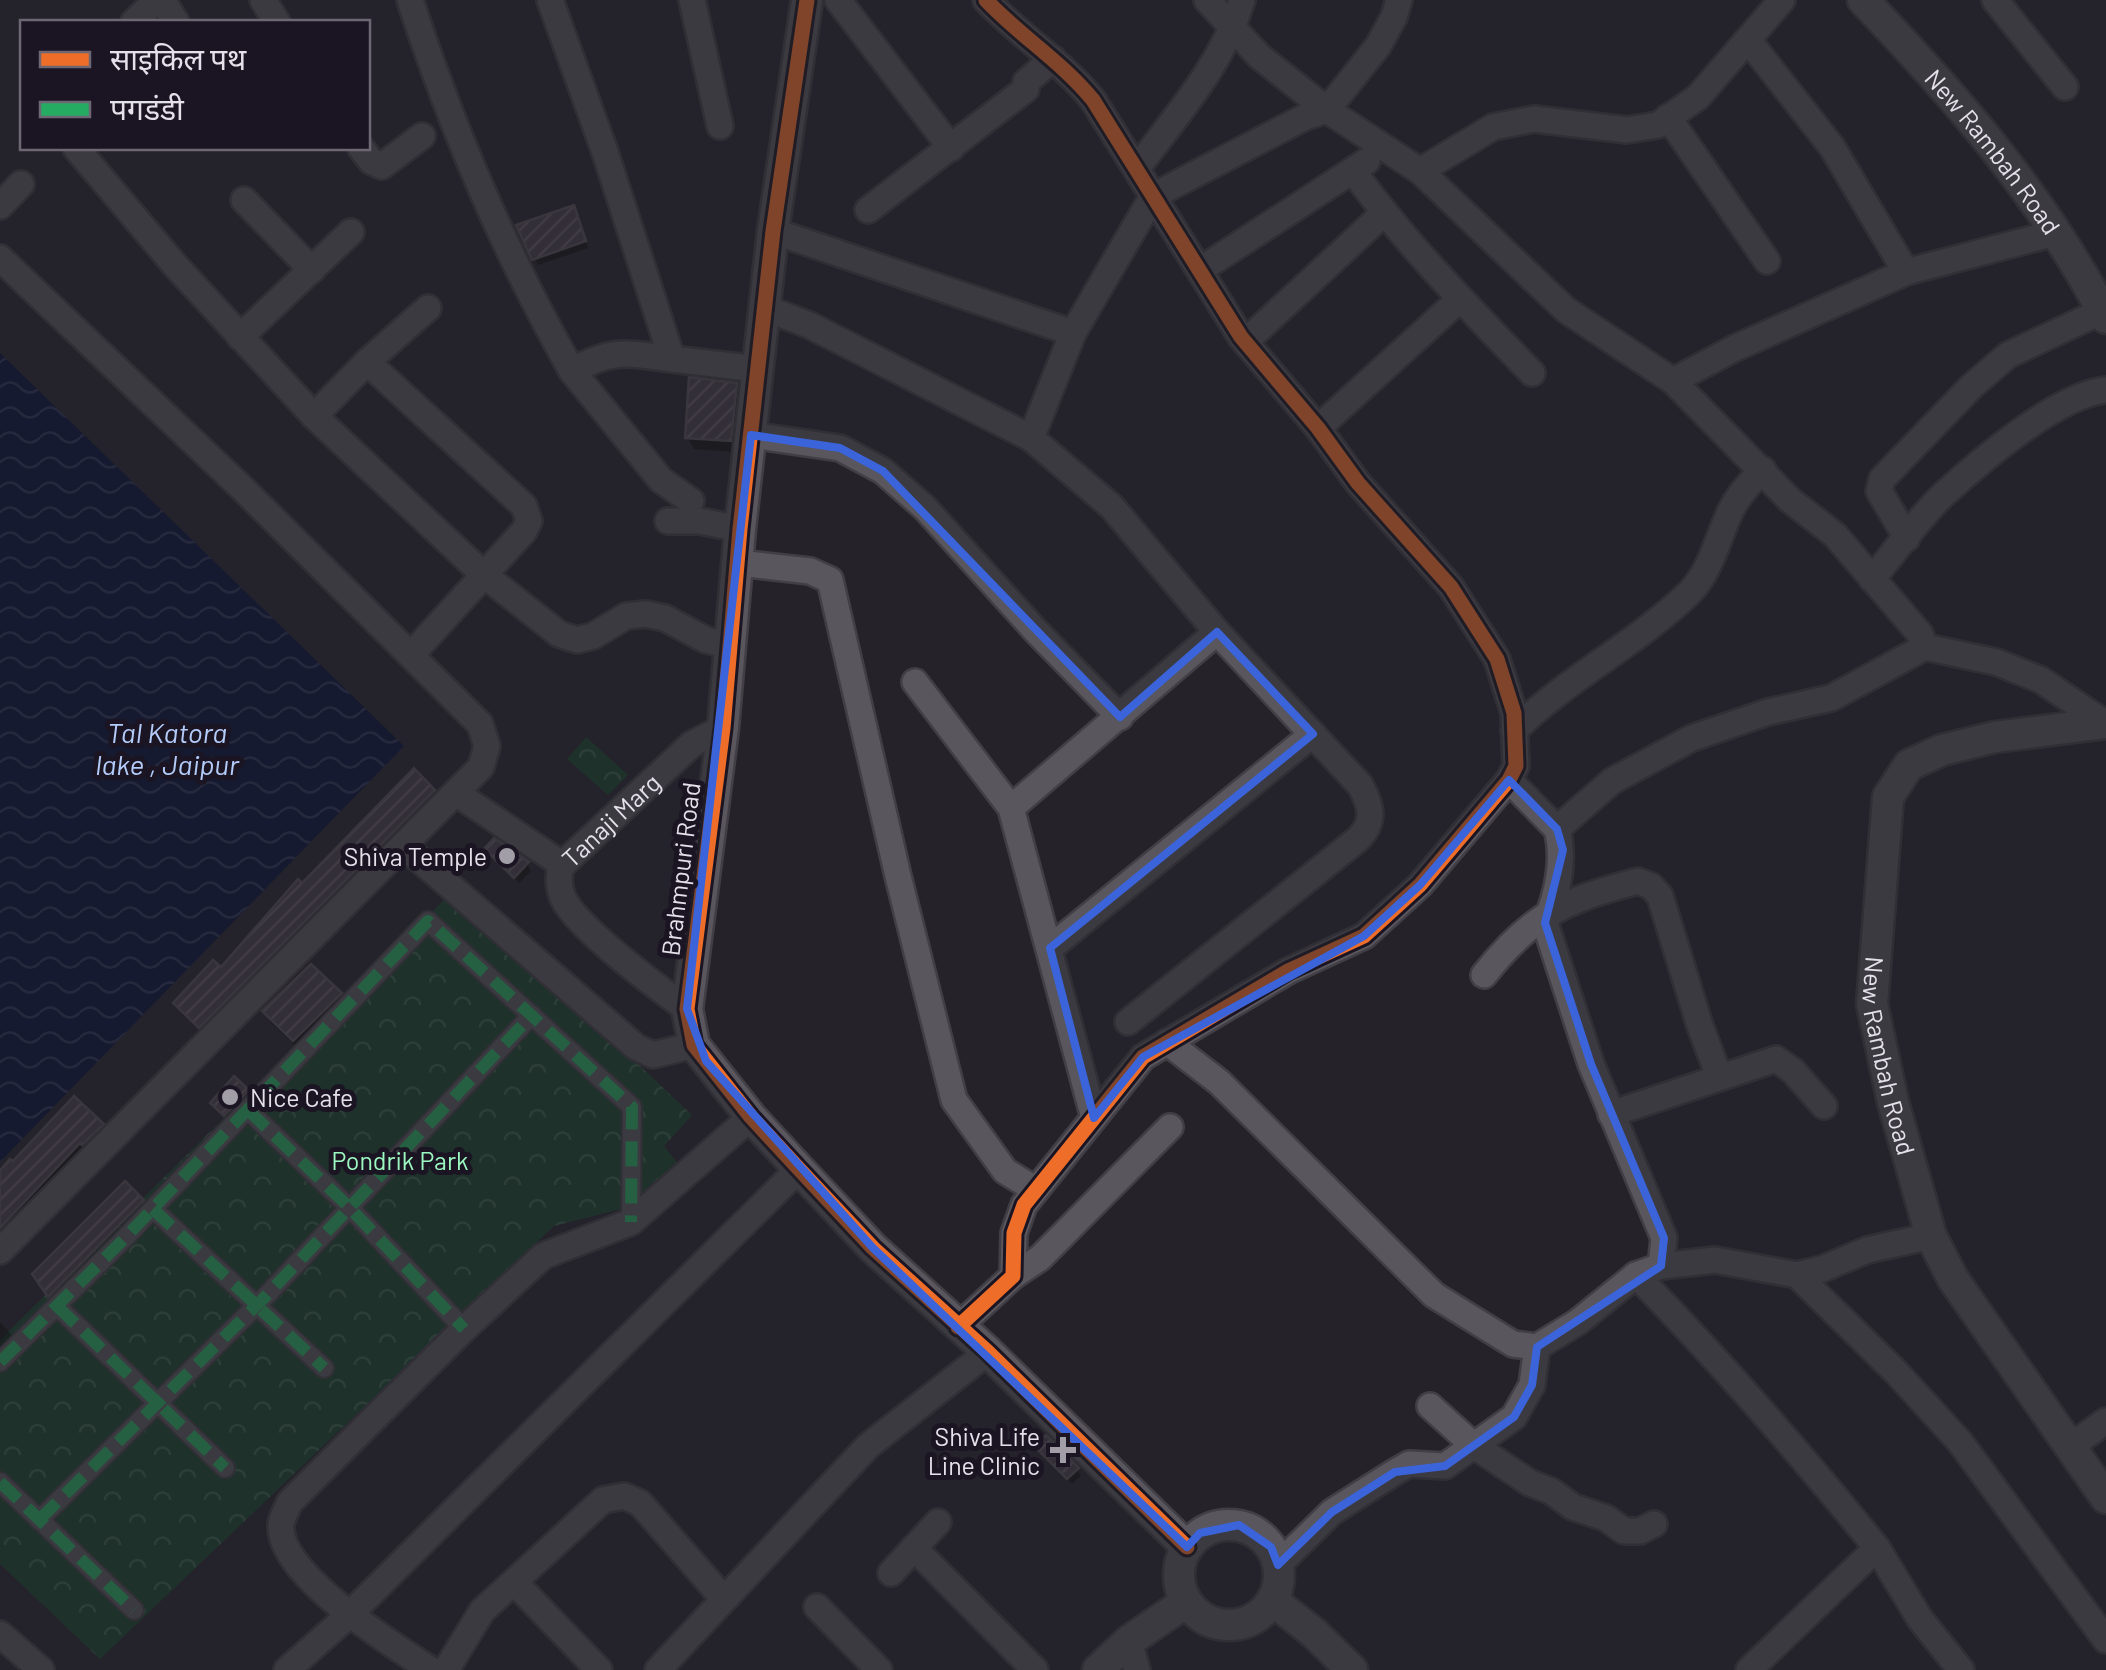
<svg xmlns="http://www.w3.org/2000/svg" width="2106" height="1670" viewBox="0 0 2106 1670" font-family="Barlow,'Noto Sans Devanagari',sans-serif">
  <style>
    .forest { fill: url(#forest-crowns) }
    .water { fill: url(#water-waves) }
    .shadow { fill: #0007 }
    .building { fill: url(#building-hatch); stroke: #524e55; stroke-width: 2.5 }
    .lines { fill: none; stroke-linecap: round; stroke-linejoin: round }
    .pedestrian-casing { stroke: #413f45; stroke-width: 22 }
    .minor-casing { stroke: #413f45; stroke-width: 30 }
    .tertiary-casing { stroke: #413f45; stroke-width: 35 }
    .pedestrian { stroke: #59575d; stroke-width: 18 }
    .minor { stroke: #59575d; stroke-width: 25 }
    .tertiary { stroke: #59575d; stroke-width: 30 }
    .quiet { stroke: #26ab63; stroke-width: 12; stroke-dasharray: 25 12; stroke-linecap: butt }
    .cycleway-casing { stroke: #1b1523; stroke-width: 21 }
    .cycleway { stroke: #ee6e29; stroke-width: 15 }
    .marked { fill: none; stroke: #3b64db; stroke-width: 8; stroke-linejoin: round }
    .poi-dot { fill: #a29ea7; stroke: #1b1523; stroke-width: 4 }
    .labels { text-anchor: middle; dominant-baseline: central; stroke-width: 10; stroke-linejoin: round; paint-order: stroke }
    .street-label { font-size: 25px; fill: #e5e1eb; stroke: #1b1523 }
    .poi-label { font-size: 25px; fill: #e5e1eb; stroke: #1b1523; text-anchor: end }
    .park-label { font-size: 25px; fill: #9cf8c1; stroke: #1b1523 }
    .water-label { font-size: 28px; font-style: italic; fill: #b4ccfa; stroke: #1b1523 }
  </style>
  <defs>
    <pattern id="forest-crowns" width="20" height="18" patternUnits="userSpaceOnUse" patternTransform="scale(2.5)"><rect width="20" height="18" fill="#18442d"/><path d="M2 6a3 3 0 1 1 6 0M12 15a3 3 0 1 1 6 0" fill="none" stroke="#395f4c"/></pattern>
    <pattern id="water-waves" width="16" height="10" patternUnits="userSpaceOnUse" patternTransform="scale(2.5)"><rect width="16" height="10" fill="#041038"/><path d="M0 5q4-4 8 0t8 0" fill="none" stroke="#283255"/></pattern>
    <pattern id="building-hatch" width="6" height="6" patternUnits="userSpaceOnUse" patternTransform="scale(2.5)"><rect width="6" height="6" fill="#463e4a"/><path d="M-1 1l2-2M0 6l6-6M5 7l2-2" fill="none" stroke="#615a64"/></pattern>
  </defs>
  <rect width="100%" height="100%" fill="#25222a"/>
  <path class="forest" d="M586,737L628,775L608,795L567,759Z
    M454,890L692,1115L664,1146L680,1166L621,1209L554,1226L100,1659L0,1564V1340Z"/>
  <path class="water" d="M0,353L404,746L0,1162Z"/>
  <path class="shadow" d="M577,215L588,248L538,265L519,227Z
    M736,385L742,396L736,452L694,449L688,438Z
    M433,792L438,800L205,1034L180,1011L176,1003L221,970L302,887Z
    M494,842L527,864L531,871L519,883L491,856L487,849Z
    M340,994L346,1005L301,1051L271,1023L265,1012Z
    M247,1092L251,1099L229,1121L213,1103Z
    M102,1125L106,1134L0,1240V1176Z
    M142,1202L148,1213L56,1306L41,1286Z
    M0,1322L15,1339L0,1354Z
    M1037,1446L1077,1469L1081,1476L1072,1484Z"/>
  <path class="building" d="M574,205L586,241L532,260L516,225Z
    M689,377L737,383L731,441L685,438Z
    M414,768L435,790L199,1028L173,1003L213,960L221,967L298,879L302,883Z
    M494,838L529,862L514,878L484,849Z
    M311,964L342,993L293,1041L262,1011Z
    M234,1076L249,1090L224,1116L210,1103Z
    M74,1096L104,1124L82,1145L80,1143L0,1228V1170L10,1159L13,1161Z
    M125,1181L144,1200L48,1297L32,1274Z
    M1046,1435L1079,1468L1067,1479L1034,1446Z"/>
  <g class="lines">
    <defs>
      <path id="pedestrian" d="M248,1110L350,1208L464,1329
        M153,1209L324,1368
        M57,1306L225,1468
        M0,1362L121,1242L428,921L632,1107L631,1222
        M0,1482L134,1610
        M39,1520L264,1298L532,1015"/>
      <g id="minor">
        <path d="M162,0L176,22"/>
        <path d="M263,0L277,22"/>
        <path d="M410,0C452,129 505,253 572,371"/>
        <path d="M550,0L605,152L672,359L758,369"/>
        <path d="M692,0L720,126"/>
        <path d="M838,0L951,148"/>
        <path d="M1207,0L1259,56L1327,110L1420,171L1566,310L1673,381L1735,348L1906,272L2055,233"/>
        <path d="M1995,0L2065,87"/>
        <path d="M134,22L157,0"/>
        <path d="M1748,40L1832,147L1906,272"/>
        <path d="M1668,117L1767,261"/>
        <path d="M76,148L174,264L314,416L483,574L559,634L577,640L593,636L626,616L646,614L665,618L706,640L731,646"/>
        <path d="M361,148L371,161L382,166L422,136"/>
        <path d="M1138,167C1177,114 1223,64 1242,0"/>
        <path d="M1353,171C1406,244 1469,308 1532,373"/>
        <path d="M1420,171L1493,127L1534,119L1627,130L1658,125L1698,97L1782,0"/>
        <path d="M244,200L312,270"/>
        <path d="M0,206L21,184"/>
        <path d="M868,210L1026,89V82L1053,59"/>
        <path d="M773,231L1073,333"/>
        <path d="M0,258L242,488L480,724L487,746L481,767L0,1251"/>
        <path d="M1200,270L1367,161"/>
        <path d="M765,308L809,325L1031,438"/>
        <path d="M240,337L351,232"/>
        <path d="M1245,342L1384,213"/>
        <path d="M672,359C626,353 614,348 572,371L661,480L691,501"/>
        <path d="M367,362L428,308"/>
        <path d="M1673,381L1790,500L1835,535L1920,634L1925,647"/>
        <path d="M314,416L367,362L524,506L529,521L524,531L411,655"/>
        <path d="M1318,428L1460,299"/>
        <path d="M751,435L840,448L883,471L925,508L1035,630L1120,717"/>
        <path d="M668,521H700L740,529"/>
        <path d="M1907,538L1879,491L1882,479L1972,386L2008,355L2102,311"/>
        <path d="M739,563L810,571L830,580L898,876L954,1100L1005,1171L1036,1190"/>
        <path d="M1872,579C1895,552 1917,520 1943,495C1980,461 2057,395 2106,390"/>
        <path d="M915,682L1011,808L1094,1118"/>
        <path d="M1514,731C1567,678 1635,645 1689,593C1711,571 1717,540 1730,512C1738,495 1749,483 1763,470"/>
        <path d="M1509,780L1557,829"/>
        <path d="M456,793L554,859"/>
        <path d="M1011,808L1217,632"/>
        <path d="M405,847L636,1047L653,1055L694,1045"/>
        <path d="M1050,948L1313,734"/>
        <path d="M1484,975C1531,915 1565,900 1638,881L1651,886L1660,896L1700,1026L1719,1076"/>
        <path id="s1" d="M687,1009C657,987 578,929 563,898C558,886 559,879 560,867L692,744L723,728"/>
        <path d="M1128,1022L1358,839C1376,821 1371,805 1360,785L1217,632L1112,507L1031,438L1073,333L1153,196L1305,117L1327,110L1378,46L1394,17L1399,0"/>
        <path d="M1167,1042L1219,1082L1434,1295L1513,1344L1537,1347L1578,1322L1636,1275L1661,1266L1715,1260L1797,1275L1822,1269L1867,1250L1931,1236"/>
        <path d="M1611,1114L1776,1059L1793,1071L1824,1106"/>
        <path d="M1661,1266L1664,1238L1591,1064L1545,923C1558,895 1565,859 1557,829L1612,781L1692,738L1768,712L1831,698L1925,647L1996,662L2041,680L2106,724"/>
        <path d="M1636,1275C1721,1362 1800,1453 1877,1548L1749,1670"/>
        <path d="M1797,1275L1896,1372L1960,1442L2106,1640"/>
        <path d="M1013,1276L1040,1258L1170,1127"/>
        <path d="M958,1327L1013,1276L1014,1233L1024,1205L1143,1057L1288,971L1364,936L1420,885L1509,780L1516,766L1514,713L1497,659L1451,587L1358,483L1318,428L1241,337L1093,100C1062,62 1020,36 986,0"/>
        <path d="M1430,1406L1473,1445L1530,1483L1551,1491L1573,1507L1606,1518L1624,1531H1640L1654,1524"/>
        <path d="M2071,1446L2106,1421"/>
        <path d="M914,1548L1035,1670"/>
        <path d="M1877,1548L1920,1619L1961,1670"/>
        <path d="M1278,1565L1332,1512L1395,1472L1409,1464L1445,1466L1514,1417L1532,1385L1537,1347"/>
        <path d="M891,1573L938,1522"/>
        <path d="M514,1582L599,1670"/>
        <path d="M817,1607L879,1670"/>
        <path d="M0,1634L41,1670"/>
        <path d="M1129,1641L1137,1670"/>
        <path d="M287,1670L349,1615L799,1169"/>
        <path d="M431,1670C394,1645 277,1575 281,1524C282,1518 287,1508 290,1502L464,1329L543,1256L631,1222L751,1117"/>
        <path d="M446,1670L482,1611L603,1500L624,1496L640,1503L724,1599"/>
        <path d="M658,1670L868,1446L988,1352"/>
      </g>
      <g id="tertiary">
        <path d="M807,0L773,231L740,529L723,728L687,1009L694,1045L751,1117L799,1169L873,1248L988,1352L1187,1547"/>
        <path id="s2" d="M1863,0C1956,97 2044,198 2106,318"/>
        <path id="s3" d="M2106,723L1995,737L1942,750L1909,765L1888,797L1872,1004L1893,1102L1931,1236L1953,1279L2106,1498"/>
        <circle cx="1229" cy="1575" r="50"/>
        <path d="M1272,1600L1314,1633L1352,1670"/>
        <path d="M1098,1670L1129,1641L1186,1602"/>
      </g>
    </defs>
    <use href="#pedestrian" class="pedestrian-casing"/>
    <use href="#minor" class="minor-casing"/>
    <use href="#tertiary" class="tertiary-casing"/>
    <use href="#pedestrian" class="pedestrian"/>
    <use href="#minor" class="minor"/>
    <use href="#tertiary" class="tertiary"/>
    <path class="quiet" d="M248,1110L350,1208L464,1329
      M153,1209L324,1368
      M57,1306L225,1468
      M0,1362L121,1242L428,921L632,1107L631,1222
      M0,1482L134,1610
      M39,1520L264,1298L532,1015"/>
    <defs>
      <path id="cycleway" d="M807,0L773,231L740,529L723,728L687,1009L694,1045L751,1117L799,1169L873,1248L988,1352L1187,1547
        M958,1327L1013,1276L1014,1233L1024,1205L1143,1057L1288,971L1364,936L1420,885L1509,780L1516,766L1514,713L1497,659L1451,587L1358,483L1318,428L1241,337L1093,100C1062,62 1020,36 986,0"/>
    </defs>
    <use href="#cycleway" class="cycleway-casing"/>
    <use href="#cycleway" class="cycleway"/>
  </g>
  <path d="M0 0H2106V1670H0ZM751,435L840,448L883,471L1120,717L1217,632L1313,734L1050,948L1094,1118L1143,1057L1364,936L1420,885L1509,780L1557,829L1563,850L1545,923L1591,1064L1664,1238L1661,1266L1537,1347L1532,1385L1514,1417L1445,1466L1395,1472L1332,1512L1278,1565L1271,1547L1239,1525L1200,1533L1187,1547L873,1248L706,1061L687,1009Z" fill="#25222a" fill-opacity=".55" fill-rule="evenodd"/>
  <path class="marked" d="M751,435L840,448L883,471L1120,717L1217,632L1313,734L1050,948L1094,1118L1143,1057L1364,936L1420,885L1509,780L1557,829L1563,850L1545,923L1591,1064L1664,1238L1661,1266L1537,1347L1532,1385L1514,1417L1445,1466L1395,1472L1332,1512L1278,1565L1271,1547L1239,1525L1200,1533L1187,1547L873,1248L706,1061L687,1009Z"/>
  <g class="poi-dot">
    <circle cx="507" cy="856" r="10"/>
    <circle cx="230" cy="1097" r="10"/>
    <path d="M1058 1435h10v10h10v10h-10v10h-10v-10h-10v-10h10z"/>
  </g>
  <g class="labels">
    <g class="street-label">
      <text stroke="none"><textPath href="#s2" startOffset="200">New Rambah Road</textPath></text>
      <text stroke="none"><textPath href="#s1" startOffset="268">Tanaji Marg</textPath></text>
      <text transform="translate(680 869) rotate(-83)">Brahmpuri Road</text>
      <text stroke="none"><textPath href="#s3" startOffset="502">New Rambah Road</textPath></text>
    </g>
    <g class="poi-label">
      <text x="487" y="856">Shiva Temple</text>
      <text x="250" y="1097" text-anchor="start">Nice Cafe</text>
      <text x="1040" y="1436">Shiva Life<tspan x="1040" dy="29">Line Clinic</tspan></text>
    </g>
    <g class="park-label">
      <text x="400" y="1160">Pondrik Park</text>
    </g>
    <g class="water-label">
      <text x="167" y="732">Tal Katora<tspan x="167" dy="32">lake , Jaipur</tspan></text>
    </g>
  </g>
  <rect x="20" y="20" width="350" height="130" fill="#1b1523" stroke="#6c6773" stroke-width="2.5"/>
  <rect x="40" y="52" width="50" height="15" fill="#ee6e29" stroke="#6c6773" stroke-width="2.5"/>
  <text x="110" y="70" font-size="30" fill="#e5e1eb">साइकिल पथ</text>
  <rect x="40" y="102" width="50" height="15" fill="#26ab63" stroke="#6c6773" stroke-width="2.5"/>
  <text x="110" y="120" font-size="30" fill="#e5e1eb">पगडंडी</text>
</svg>
